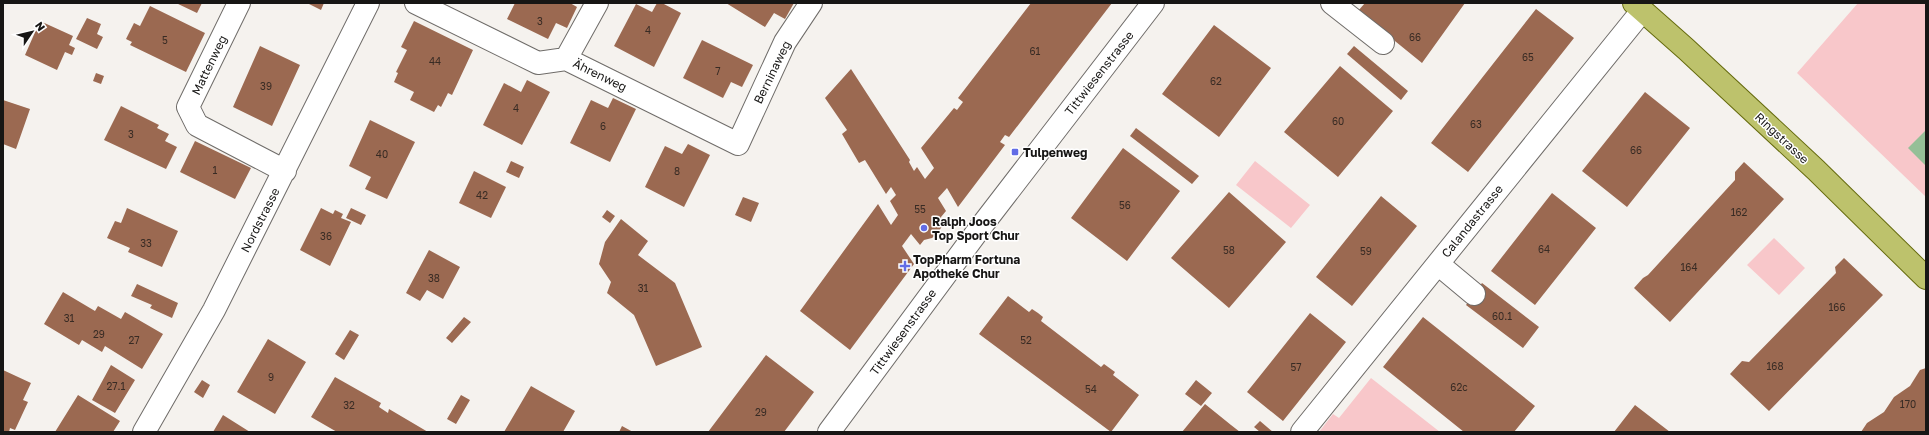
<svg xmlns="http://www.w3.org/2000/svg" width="1929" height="435" viewBox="0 0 1929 435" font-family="'Golos Text',sans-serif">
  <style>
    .green { fill: #f8c7ca }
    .water { fill: #95bf97 }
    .building { fill: #9b6951 }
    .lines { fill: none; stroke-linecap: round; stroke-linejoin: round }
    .minor-casing { stroke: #6f6c69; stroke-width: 24 }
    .major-casing { stroke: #666b0e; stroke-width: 24 }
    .minor { stroke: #fff; stroke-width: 22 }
    .major { stroke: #bdc26c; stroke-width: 22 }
    .poi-dot { fill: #636de6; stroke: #fff; stroke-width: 1.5 }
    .labels { text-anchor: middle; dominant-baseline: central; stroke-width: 3; stroke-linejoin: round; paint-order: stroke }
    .number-label { font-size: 10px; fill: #382b24 }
    .street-label { font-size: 12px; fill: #171615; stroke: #fff }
    .poi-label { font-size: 12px; font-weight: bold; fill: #171615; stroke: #fff; text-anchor: start }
  </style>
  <rect width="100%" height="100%" fill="#f5f2ee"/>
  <path class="green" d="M1858,3H1926V197L1797,73Z
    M1255,161L1310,205L1291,228L1236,185Z
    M1774,238L1805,268L1779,295L1747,265Z
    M1371,378L1440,432H1319L1333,414L1339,418Z"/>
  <path class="water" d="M1926,130V166L1908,148Z"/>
  <path class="building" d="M176,3H202L197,13Z
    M307,3H324L321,10Z
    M515,3H570L577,7L567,28L556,23L548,39L507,19Z
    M657,3H662L681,13L654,67L614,46L636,4L652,12Z
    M726,3H794L785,19L774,13L765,27Z
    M1031,3H1112L1009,137L1005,135L1000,142L1005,145L958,207L947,188L938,198L946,211L941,217L942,226L938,233L932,238L924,240L920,245L911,234L902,246L914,264L850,350L800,311L878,204L891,225L898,215L890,201L896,195L891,187L886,194L865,160L859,163L842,134L847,130L825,98L851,69L910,160L909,162L914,171L917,167L925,179L934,168L921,148L954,108L957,110L963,102L958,98Z
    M1365,3H1465L1422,63L1358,11Z
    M150,6L205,33L186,72L130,45L132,42L126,39L134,23L140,26Z
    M1536,9L1574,38L1468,172L1431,143Z
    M87,18L101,24L97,34L103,37L97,49L76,39Z
    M40,21L73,36L69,45L75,48L72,55L65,52L57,70L25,55Z
    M414,21L473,50L452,95L448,93L441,107L438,105L434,112L410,100L414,92L394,82L398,73L396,72L407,50L401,47Z
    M1214,25L1271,68L1219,137L1162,94Z
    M702,40L753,65L742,87L731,82L723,98L683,78Z
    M260,46L300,65L272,126L233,107Z
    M1354,46L1408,91L1401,100L1347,54Z
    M1340,66L1393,111L1338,177L1284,132Z
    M96,73L104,76L101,84L93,81Z
    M527,80L550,92L522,145L483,125L504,83L521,92Z
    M1645,92L1690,128L1627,207L1582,171Z
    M613,98L636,109L610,162L570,143L591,100L608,108Z
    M3,100L30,109L16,149L3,144Z
    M121,106L159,125L157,128L169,134L165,141L177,147L166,169L104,140Z
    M370,120L415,142L387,199L365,189L371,177L349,166Z
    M1136,128L1199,176L1192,184L1130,136Z
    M195,141L251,168L235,199L180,172Z
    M688,144L710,155L684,207L645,187L665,146L682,154Z
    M1123,148L1180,191L1127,261L1071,218Z
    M511,161L524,167L519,178L506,172Z
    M1744,162L1784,199L1670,322L1634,288L1643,278L1648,275L1735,180V172Z
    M474,171L506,187L491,218L459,203Z
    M1229,192L1286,242L1229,308L1171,258Z
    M1552,193L1596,228L1535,305L1491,271Z
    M1381,196L1417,226L1352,306L1316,277Z
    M743,197L759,203L751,222L735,215Z
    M127,208L178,231L162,267L128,252L130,248L107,238L115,221L121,223Z
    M321,208L333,214L335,210L343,214L341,218L351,222L330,266L300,250Z
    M351,208L366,215L361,225L346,218Z
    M607,210L615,216L610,223L602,217Z
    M621,219L648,241L638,255L675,283L702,347L656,366L634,315L607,293L611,282L599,264L605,242Z
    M429,250L460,267L443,299L427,290L420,301L406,293Z
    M1844,258L1883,295L1769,411L1730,374L1742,361L1749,362L1836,273L1835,267Z
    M1482,283L1539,327L1523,348L1466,305Z
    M137,284L178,303L172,318L150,308L152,305L131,296Z
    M63,292L95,311L98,306L121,319L125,312L163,334L142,369L105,346L102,352L82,340L79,345L44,324Z
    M1008,296L1029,312L1032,309L1038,313L1043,317L1041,321L1101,367L1104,364L1115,372L1113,375L1139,395L1111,432L979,334Z
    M1310,313L1346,342L1283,421L1247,392Z
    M464,317L471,322L452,343L446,338Z
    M1423,317L1535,406L1514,432H1464L1383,367Z
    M350,330L359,335L344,360L335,354Z
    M268,339L306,362L275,414L237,392Z
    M766,355L814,392L784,432H708Z
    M111,365L135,380L115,413L92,400Z
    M1926,368V432H1861L1867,423L1884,412L1894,397L1910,386L1920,370Z
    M3,370L31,383L23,400L28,402L15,430L10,428L9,432H3Z
    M335,377L381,403L379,407L388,413L389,409L428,432H337L311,417Z
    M202,380L210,385L203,398L194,392Z
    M1196,380L1212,393L1201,406L1185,394Z
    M531,386L575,411L563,432H504Z
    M78,395L120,421L113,432H55Z
    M461,395L470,400L456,424L447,419Z
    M1205,404L1231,425L1240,432H1182Z
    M1635,405L1670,432H1614Z
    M223,415L250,432H213Z
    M1260,421L1273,432H1260L1254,427Z
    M622,426L633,432H619Z"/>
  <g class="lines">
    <defs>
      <path id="minor" d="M239,3L188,107L197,125L285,171
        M416,3L538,63L566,59L738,144L785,42L811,3
        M1332,3L1383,43
        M566,59L597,3
        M1438,264L1474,294
        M144,432L214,310L368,3
        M829,432L983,224L1153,3
        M1302,432L1642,11"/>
      <path id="major" d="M1634,3L1686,49L1816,170L1926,278"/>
    </defs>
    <use href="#minor" class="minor-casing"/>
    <use href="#major" class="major-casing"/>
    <use href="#minor" class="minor"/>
    <use href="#major" class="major"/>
  </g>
  <g class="poi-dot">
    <rect x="1011" y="148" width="8" height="8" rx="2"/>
    <circle cx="924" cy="228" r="4"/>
    <path d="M903 260h4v4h4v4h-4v4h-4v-4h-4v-4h4z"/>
  </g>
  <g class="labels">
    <g class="number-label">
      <text x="540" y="21">3</text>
      <text x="648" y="30">4</text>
      <text x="1415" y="37">66</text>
      <text x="165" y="40">5</text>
      <text x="1035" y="51">61</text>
      <text x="1528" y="57">65</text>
      <text x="435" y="61">44</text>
      <text x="718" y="71">7</text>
      <text x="1216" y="81">62</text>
      <text x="266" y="86">39</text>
      <text x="516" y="108">4</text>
      <text x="1338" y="121">60</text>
      <text x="1476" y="124">63</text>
      <text x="603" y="126">6</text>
      <text x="131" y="134">3</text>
      <text x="1636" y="150">66</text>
      <text x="382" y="154">40</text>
      <text x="215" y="170">1</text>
      <text x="677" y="171">8</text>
      <text x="482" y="195">42</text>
      <text x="1125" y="205">56</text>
      <text x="920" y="209">55</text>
      <text x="1739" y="212">162</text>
      <text x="326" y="236">36</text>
      <text x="146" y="243">33</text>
      <text x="1544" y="249">64</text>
      <text x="1229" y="250">58</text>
      <text x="1366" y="251">59</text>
      <text x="1689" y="267">164</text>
      <text x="434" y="278">38</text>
      <text x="643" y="288">31</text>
      <text x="1837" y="307">166</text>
      <text x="1502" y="316">60.1</text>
      <text x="69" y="318">31</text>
      <text x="99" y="334">29</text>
      <text x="134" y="340">27</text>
      <text x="1026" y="340">52</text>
      <text x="1775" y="366">168</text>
      <text x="1296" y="367">57</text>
      <text x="271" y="377">9</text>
      <text x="116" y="386">27.1</text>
      <text x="1459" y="387">62c</text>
      <text x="1091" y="389">54</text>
      <text x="1908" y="404">170</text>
      <text x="349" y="405">32</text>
      <text x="761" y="412">29</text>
    </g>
    <g class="street-label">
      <text transform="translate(209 65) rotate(-64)">Mattenweg</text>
      <text transform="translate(772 72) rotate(-64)">Berninaweg</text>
      <text transform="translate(1099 73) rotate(-52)">Tittwiesenstrasse</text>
      <text transform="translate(600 75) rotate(26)">Ährenweg</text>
      <text transform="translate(1782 138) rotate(43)">Ringstrasse</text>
      <text transform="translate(260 220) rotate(-63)">Nordstrasse</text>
      <text transform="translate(1472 221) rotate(-51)">Calandastrasse</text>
      <text transform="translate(903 332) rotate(-54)">Tittwiesenstrasse</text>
    </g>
    <g class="poi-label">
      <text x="1023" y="152">Tulpenweg</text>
      <text x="932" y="221">Ralph Joos<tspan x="932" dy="14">Top Sport Chur</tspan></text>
      <text x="913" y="259">TopPharm Fortuna<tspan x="913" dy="14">Apotheke Chur</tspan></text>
    </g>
  </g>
  <rect width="1929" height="435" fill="none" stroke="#171615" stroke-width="8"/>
  <g transform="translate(32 32) rotate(55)" stroke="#ffffff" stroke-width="3" paint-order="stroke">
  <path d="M0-3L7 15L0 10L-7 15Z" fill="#171615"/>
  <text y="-6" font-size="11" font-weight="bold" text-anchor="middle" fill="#171615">N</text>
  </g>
</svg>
